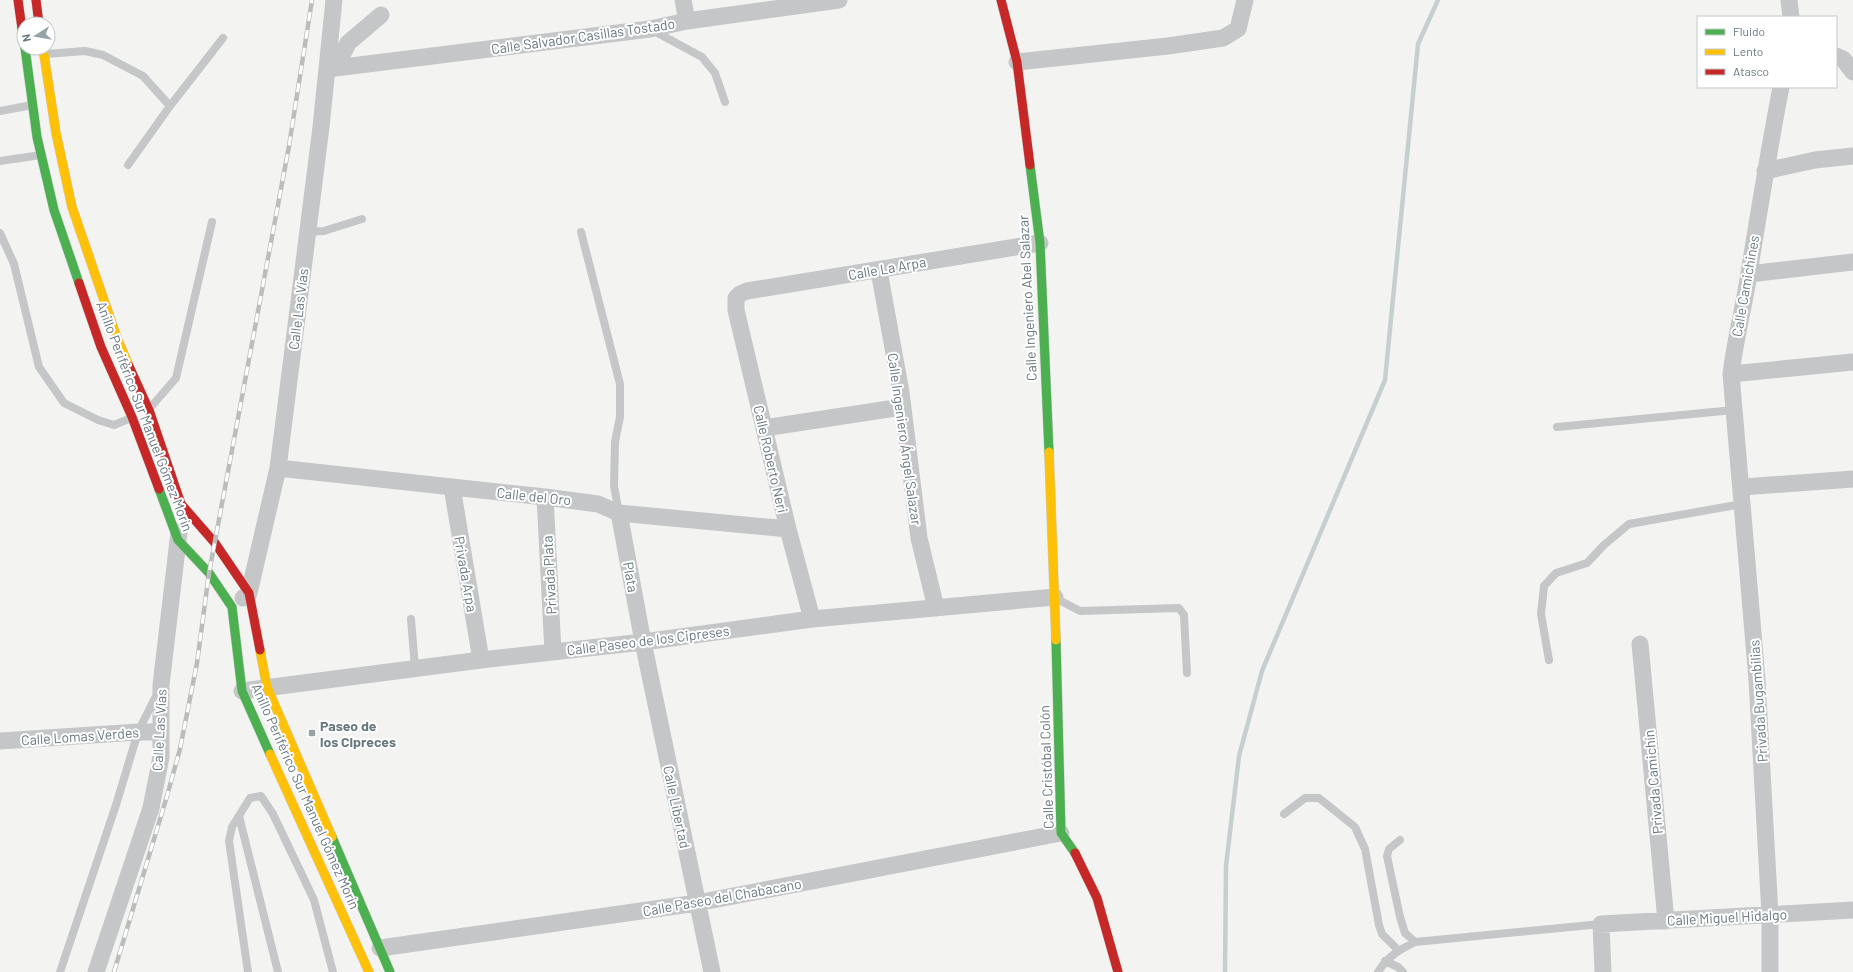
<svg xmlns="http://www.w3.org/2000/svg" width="1853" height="972" viewBox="0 0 1853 972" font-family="Barlow,sans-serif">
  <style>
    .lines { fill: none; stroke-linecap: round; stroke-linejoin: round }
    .stream { stroke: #c6cfd0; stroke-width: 4.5 }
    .fast-casing { stroke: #cecfcf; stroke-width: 10 }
    .slow-casing { stroke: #cecfcf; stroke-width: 10 }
    .jam-casing { stroke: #cecfcf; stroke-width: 10 }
    .lane { stroke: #c4c6c7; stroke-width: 8 }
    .street { stroke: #c4c6c7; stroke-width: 17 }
    .fast { stroke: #4caf50; stroke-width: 9 }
    .slow { stroke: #ffc107; stroke-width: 9 }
    .jam { stroke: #c62828; stroke-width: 9 }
    .rail-casing { stroke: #bbbdbd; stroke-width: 4.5 }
    .rail { stroke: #fff; stroke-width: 3; stroke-dasharray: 9; stroke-linecap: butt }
    .poi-dot { fill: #98a3a7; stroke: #fff; stroke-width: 1.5 }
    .labels { text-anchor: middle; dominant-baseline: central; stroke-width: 4; stroke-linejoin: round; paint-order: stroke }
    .street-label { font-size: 14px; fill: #67787f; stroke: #fff }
    .poi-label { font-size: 14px; font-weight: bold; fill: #67787f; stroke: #fff; text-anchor: start }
  </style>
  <rect width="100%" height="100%" fill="#f3f3f2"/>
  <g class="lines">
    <path class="stream" d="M1225,972L1226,866L1239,756L1262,671L1385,380L1418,44L1438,0"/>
    <defs>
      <path id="fast" d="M25,48L37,137L54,210L79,283
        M1030,165L1040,243L1049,452
        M159,489L178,540L209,573L232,607L242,691L270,754
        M1056,640L1061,833L1075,853
        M332,837L390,972"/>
      <path id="slow" d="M43,48L56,133L72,207L117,338L129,366
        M1049,452L1056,640
        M260,650L267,687L332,837
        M270,754L369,972"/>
      <path id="jam" d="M18,0L24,43
        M36,0L39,24
        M1001,0L1017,62L1030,165
        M79,283L101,347L132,417L159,489
        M129,366L149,410L181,504L215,543L249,593L260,650
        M1075,853L1097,898L1118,972"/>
    </defs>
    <use href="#fast" class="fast-casing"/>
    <use href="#slow" class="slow-casing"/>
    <use href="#jam" class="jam-casing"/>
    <path class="lane" d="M652,30L702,57L715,73L725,102
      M46,54L85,51L103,55L143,76L170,106
      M0,111L32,105
      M0,161L41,155
      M128,165L170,106L223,38
      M308,232L324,231L362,219
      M581,232L620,384V417L615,442L614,486L619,513
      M0,233L14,264L39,367L64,403L98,420L114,425L131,418
      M150,408L176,378L212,222
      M1557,427L1734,410
      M1057,599L1080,611L1179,608L1184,615L1187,673
      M411,619L415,668
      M1549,660L1541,614L1544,586L1556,573L1587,563L1604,545L1629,524L1742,504
      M1284,814L1305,798H1319L1355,827L1365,849L1379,925L1382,934L1398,950
      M239,816L278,972
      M1400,840L1389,849L1387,856L1400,917L1405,933L1415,942
      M1385,961L1398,967L1403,972
      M60,972L116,805L138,732L157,694
      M248,972L229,841L232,827L250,798L261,796L273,814L314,900L333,972
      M1378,972C1388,956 1399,950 1415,942L1601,924"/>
    <path class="street" d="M683,0L687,21
      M1789,0L1791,17
      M1836,56L1843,59L1853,72
      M1017,62L1168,46L1223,38L1238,29L1245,0
      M336,68L348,43L381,15
      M327,69L650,29L687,21L839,0
      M1765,171L1815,160L1853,156
      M879,271L901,392L919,538L936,608
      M1749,274L1853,262
      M1731,374L1853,362
      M764,428L902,407
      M278,468L545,497L598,504L619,513L788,529
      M452,487L481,660
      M1742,487L1853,479
      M545,497L553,652
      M619,513L643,642L712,972
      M243,598L249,593L278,468L321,127L334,0
      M812,619L788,529L736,310V298L740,294L747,291L1040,243
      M1640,644L1666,921
      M242,691L481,660L643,642L812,619L1055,597
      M0,741L138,732H160
      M380,948L697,903L1061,833
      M96,972L151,808L161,757V685L179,532
      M1603,972L1601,924L1853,910
      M1770,972V915L1757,680L1731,374C1735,340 1744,307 1749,273C1759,211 1769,149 1781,87"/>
    <use href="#fast" class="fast"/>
    <use href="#slow" class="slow"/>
    <use href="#jam" class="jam"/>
    <defs>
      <path id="rail" d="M114,972L167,796L180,749L197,663L209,573L289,146L312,0"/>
    </defs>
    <use href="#rail" class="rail-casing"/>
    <use href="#rail" class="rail"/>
  </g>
  <rect class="poi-dot" x="308" y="729" width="8" height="8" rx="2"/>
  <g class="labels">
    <g class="street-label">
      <text transform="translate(583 36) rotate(-8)">Calle Salvador Casillas Tostado</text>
      <text transform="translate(887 268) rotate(-10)">Calle La Arpa</text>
      <text transform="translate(1745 286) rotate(-80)">Calle Camichines</text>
      <text transform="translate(1027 298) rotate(-93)">Calle Ingeniero Abel Salazar</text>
      <text transform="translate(298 309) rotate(-83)">Calle Las Vías</text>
      <text transform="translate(145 416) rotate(69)">Anillo Periférico Sur Manuel Gómez Morín</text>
      <text transform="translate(905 439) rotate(82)">Calle Ingeniero Ángel Salazar</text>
      <text transform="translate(771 459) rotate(77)">Calle Roberto Neri</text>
      <text transform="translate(534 496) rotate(6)">Calle del Oro</text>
      <text transform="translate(466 574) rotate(80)">Privada Arpa</text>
      <text transform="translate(549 575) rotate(-93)">Privada Plata</text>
      <text transform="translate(631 577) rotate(80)">Plata</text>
      <text transform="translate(648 640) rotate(-7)">Calle Paseo de los Cipreses</text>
      <text transform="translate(1758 701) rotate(-94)">Privada Bugambilias</text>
      <text transform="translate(159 730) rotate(-87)">Calle Las Vías</text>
      <text transform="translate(80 736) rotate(-4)">Calle Lomas Verdes</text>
      <text transform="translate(1046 767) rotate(-92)">Calle Cristóbal Colón</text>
      <text transform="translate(1653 782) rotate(-95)">Privada Camichín</text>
      <text transform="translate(306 796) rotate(66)">Anillo Periférico Sur Manuel Gómez Morín</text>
      <text transform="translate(677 807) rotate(78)">Calle Libertad</text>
      <text transform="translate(722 897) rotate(-10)">Calle Paseo del Chabacano</text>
      <text transform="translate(1727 917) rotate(-3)">Calle Miguel Hidalgo</text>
    </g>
    <g class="poi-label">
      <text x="320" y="725">Paseo de<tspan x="320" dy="16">los Cipreces</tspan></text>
    </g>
  </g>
  <rect x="1697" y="16" width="140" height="72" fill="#ffffff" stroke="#c2c9cc"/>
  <rect x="1705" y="29" width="20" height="6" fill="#4caf50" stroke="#c2c9cc"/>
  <text x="1733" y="36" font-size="12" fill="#67787f">Fluido</text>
  <rect x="1705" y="49" width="20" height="6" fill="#ffc107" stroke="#c2c9cc"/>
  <text x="1733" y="56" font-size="12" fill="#67787f">Lento</text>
  <rect x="1705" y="69" width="20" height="6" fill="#c62828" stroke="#c2c9cc"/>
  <text x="1733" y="76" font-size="12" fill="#67787f">Atasco</text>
  <g transform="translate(36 36) rotate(258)"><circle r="19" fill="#ffffff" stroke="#c2c9cc"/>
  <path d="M0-3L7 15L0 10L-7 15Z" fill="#98a3a7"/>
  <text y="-6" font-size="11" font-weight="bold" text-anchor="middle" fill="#67787f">N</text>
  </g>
</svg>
